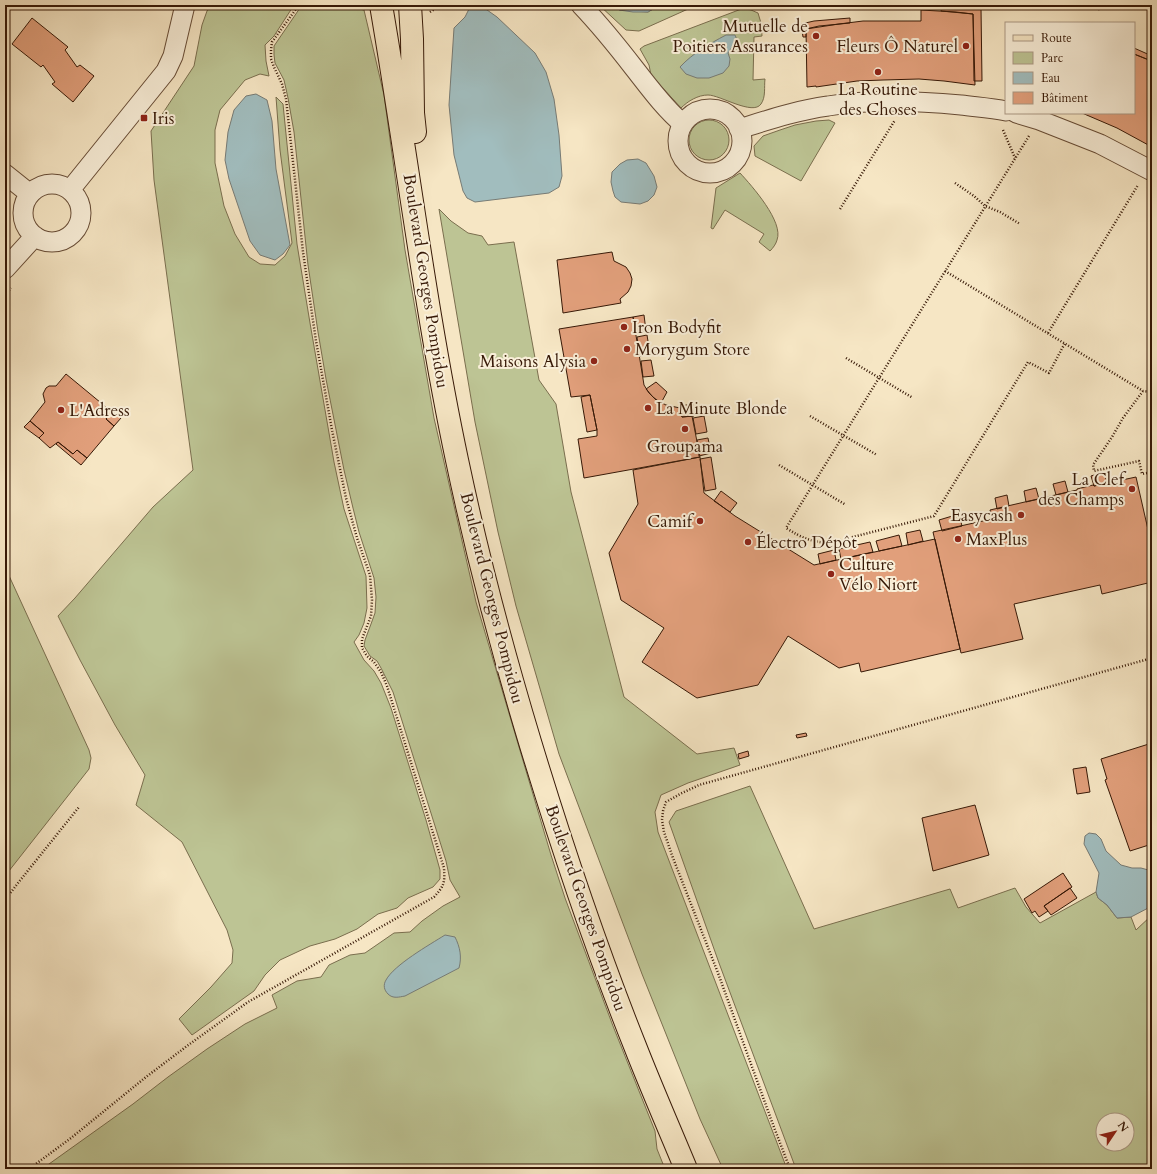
<svg xmlns="http://www.w3.org/2000/svg" width="1157" height="1174" viewBox="0 0 1157 1174" font-family="Cardo,serif">
  <style>
    .green { fill: #bdc494; stroke: #7a6e4e; fill-rule: evenodd }
    .water { fill: #a1bdbe; stroke: #777b75 }
    .building { fill: #e19f7b; stroke: #371907 }
    .lines { fill: none; stroke-linecap: round; stroke-linejoin: round }
    .minor-casing { stroke: #674c36; stroke-width: 21 }
    .major-casing { stroke: #371907; stroke-width: 24 }
    .path { stroke: #371907; stroke-width: 2.5; stroke-dasharray: 1 2; stroke-linecap: butt }
    .minor { stroke: #f9efd9; stroke-width: 19 }
    .major { stroke: #f6e6c4; stroke-width: 22 }
    .poi-dot { fill: #8f2418; stroke: #f9efd9; stroke-width: 1.5 }
    .labels { text-anchor: middle; dominant-baseline: central; stroke-width: 4; stroke-linejoin: round; paint-order: stroke }
    .poi-label { font-size: 17px; fill: #371907; stroke: #f9efd9; text-anchor: start }
    .street-label { font-size: 17px; fill: #371907; stroke: #f9efd9 }
  </style>
  <rect width="100%" height="100%" fill="#f6e6c4"/>
  <filter id="stains"><feTurbulence type="fractalNoise" baseFrequency=".005" numOctaves="4"/><feColorMatrix values="0 0 0 0 .2 0 0 0 0 .09 0 0 0 0 .02 0 0 0 .5 -.17"/></filter>
  <radialGradient id="worn" r=".72"><stop offset=".6" stop-color="#630" stop-opacity="0"/><stop offset="1" stop-color="#630" stop-opacity=".3"/></radialGradient>
  <path class="green" d="M211,5H294L274,36L265,45L266,61L269,76L260,74L245,80L220,110L215,130V163L224,206L235,234L249,257L260,264L275,265L285,256L292,243L280,150L276,97L283,104L297,244L310,323L334,462L344,509L366,576L367,608L364,623L359,635L354,642L364,660L374,671L381,683L391,708L426,820L440,870V879L433,887L408,898L397,908L378,914L357,929L335,939L310,946L280,960L265,975L254,991L192,1035L179,1019L211,987L232,963L233,950L227,930L182,842L136,805L145,775L115,725L80,660L58,616L75,598L153,507L193,470L154,180L151,131L194,66L202,25L207,11Z
    M302,5H340L364,10L384,95L405,250L434,418L476,602L551,855L565,898L613,1026L655,1131L657,1149L665,1169H42L133,1104L168,1077L207,1049L245,1024L277,1008L272,995L297,981L321,977L329,965L350,955L365,953L394,933L410,932L422,921L443,906L460,897L450,880L446,861L393,692L381,668L377,661L370,656L364,646L365,640L371,624L375,613L376,597L374,578L359,532L353,508L344,470L326,379L318,332L308,265L294,132L288,98L284,80L275,63L274,55V46Z
    M599,5H614L620,10L648,12L660,5H697L639,31L626,30Z
    M744,8L751,10L758,13L761,23L762,36L754,37L753,80L765,79C764,87 766,97 761,104C753,116 720,95 708,95C698,95 688,101 681,108L651,75L649,65L640,49L644,46Z
    M689 140a20 20 0 1 1 40 0a20 20 0 1 1-40 0Z
    M829,120L835,123L801,181L755,156L754,146L763,136L780,130L795,125L816,121Z
    M740,173C752,186 784,222 777,240C776,244 773,248 770,251L759,242L764,234L725,210L713,229L711,228L716,188Z
    M439,209L451,221L468,233L482,236L488,245L514,242L539,380L556,404L571,492L624,697L697,754L734,748L740,765L688,783L661,795L655,812L658,832L787,1169H723L700,1119L642,974L559,754L516,606L498,532L475,422Z
    M5,567L89,750L91,758L89,769L5,876Z
    M750,786L814,929L950,889L958,908L1015,888L1026,907L1040,923L1096,892L1098,898L1107,905L1117,918L1131,917L1136,930L1152,915V1169H796L719,963L669,822L676,811ZM1103,1120H1127V1144H1103Z"/>
  <path class="water" d="M471,5H480L497,17L535,53L546,72L554,99L559,135L562,176L559,187L549,193L475,202L467,198L463,191L454,155L449,105L454,28L465,17Z
    M614,5H660L648,12H633L619,10Z
    M726,35H735L737,40L728,53L730,59L729,66L723,73L709,78H697L686,74L680,67C693,53 709,44 726,35Z
    M256,94L267,100L272,121L276,169L290,245L283,254L275,260L260,255L250,241L229,179L225,160L228,132L234,110L246,96Z
    M638,159L646,163L654,176L657,187L654,195L648,201L640,204L621,202L615,197L613,191L611,182L612,172L620,164L627,160Z
    M1089,833L1096,834L1101,839L1106,851L1121,865L1132,868H1141L1152,871V906L1131,917L1117,918L1107,905L1098,898L1096,892L1099,873L1084,844L1085,836Z
    M445,935L455,937C460,947 462,957 459,968L405,996C399,997 393,999 388,994C384,990 383,985 386,980C394,965 429,945 445,935Z"/>
  <path class="building" d="M942,5L981,8L982,81H974L973,14L941,11Z
    M921,10L956,12L973,14L975,85L944,81L919,79L883,80L857,81L816,87V86L807,87L806,29L839,24L863,21H921Z
    M32,18L68,47L65,50L77,67L80,65L94,76L73,102L52,84L55,82L43,65L41,67L12,44Z
    M850,18V23L819,26L806,29V37H803L801,24L814,21Z
    M1134,48L1152,56V63L1149,62V60L1134,54Z
    M1134,54L1149,60V62L1152,63V75L1150,78L1152,79V147L1117,128L1082,113H1134Z
    M612,252L614,261L626,267L630,273L632,279L631,286L628,292L620,299L621,303L563,313L557,260Z
    M644,315L646,331L636,333L633,317Z
    M633,317L644,385L649,393L656,400L666,405L680,408L682,417L692,416L700,457L584,478L578,439L597,436V430L590,395L571,397L559,329Z
    M647,335L650,354L640,356L637,337Z
    M651,360L654,376L643,377L641,361Z
    M66,374L112,412L106,419L114,426L87,458L77,450L73,454L58,442L50,448L39,438L44,433L30,421L45,402L43,394L46,388L49,386H56Z
    M656,382L667,392L661,403L653,397L646,389Z
    M590,395L597,430L587,432L581,397Z
    M693,404L694,416L682,417L680,406Z
    M113,411L121,418L114,426L106,419Z
    M704,416L707,432L696,434L693,418Z
    M30,421L44,433L39,438L24,427Z
    M708,438L711,453L699,456L697,440Z
    M58,442L73,454L77,450L87,458L81,465L56,444Z
    M700,457L704,493L735,516L814,565L935,539L960,649L861,672L859,663L839,668L788,636L758,685L697,698L642,662L664,628L621,600L609,553L638,504L633,470Z
    M711,457L716,489L705,491L700,459Z
    M1104,472L1107,483L1094,486L1091,476Z
    M1136,477L1152,547V582L1102,594L1100,585L1014,604L1023,639L961,653L933,532L992,519L990,510L1077,490V489L1093,485L1094,486Z
    M1065,481L1068,492L1056,495L1053,484Z
    M1036,488L1039,499L1026,502L1024,491Z
    M721,491L737,503L730,512L714,501Z
    M1007,495L1009,506L997,509L995,498Z
    M959,514L962,526L942,531L939,520Z
    M920,530L923,541L908,545L906,533Z
    M899,535L902,546L879,551L876,541Z
    M870,542L873,552L841,559L839,549Z
    M834,550L836,560L820,564L818,554Z
    M806,733L807,736L797,738L796,735Z
    M1152,743V844L1130,851L1105,780L1107,779L1101,759Z
    M748,751L749,756L739,759L738,754Z
    M1086,767L1090,792L1077,794L1073,769Z
    M975,805L989,855L933,871L922,818Z
    M1063,873L1072,887L1044,906L1048,911L1039,917L1035,911L1032,913L1024,899Z
    M1070,888L1077,898L1051,915L1044,906Z"/>
  <g class="lines">
    <defs>
      <path id="minor" d="M581,5C600,25 617,46 634,68C649,87 664,108 683,124
        M678 141a32 32 0 1 1 64 0a32 32 0 1 1-64 0Z
        M1016,113L1039,120L1100,144L1152,171
        M739,129C768,120 798,110 828,106C872,99 916,101 961,105C976,107 991,108 1006,111
        M5,174L30,194
        M23 213a29 29 0 1 1 58 0a29 29 0 1 1-58 0Z
        M70,190L166,71L173,56L185,5
        M5,269L35,236"/>
      <path id="major" d="M381,5C407,156 425,309 457,460C477,555 502,649 530,742C561,844 595,946 635,1046C651,1087 669,1128 686,1169
        M410,5L412,39L413,113L415,132"/>
    </defs>
    <use href="#minor" class="minor-casing"/>
    <use href="#major" class="major-casing"/>
    <path class="path" d="M1098,10L1100,5
      M430,12L436,8V5
      M1003,130L1015,158
      M1029,136L786,528C802,538 811,542 830,543L934,516L1028,362L1049,373L1065,343
      M955,183L974,196L985,206L1000,212L1020,224
      M840,209L895,120
      M945,271L1143,391L1152,392
      M5,295L11,288
      M1048,333L1138,185
      M846,358L913,398
      M1143,391L1123,418L1112,437L1093,465L1094,471L1139,461L1142,474L1152,472
      M810,416L877,455
      M779,465L846,505
      M5,900L18,883L79,807
      M29,1169L71,1138L146,1077L187,1046L248,1002L434,897C444,886 445,883 444,868L387,686L381,672L374,662L367,656L362,648V639L371,616L372,600L370,575L357,538L346,498L332,430L316,341L303,252L286,99L282,84L274,67L271,59V50L272,42L299,5
      M790,1169L772,1122L718,973L673,858L664,832L662,820L663,811L666,802L680,794L699,785L1152,658"/>
    <use href="#minor" class="minor"/>
    <use href="#major" class="major"/>
  </g>
  <g class="poi-dot">
    <circle cx="816" cy="36" r="4"/>
    <circle cx="966" cy="46" r="4"/>
    <circle cx="878" cy="72" r="4"/>
    <rect x="140" y="114" width="8" height="8" rx="2"/>
    <circle cx="624" cy="327" r="4"/>
    <circle cx="627" cy="349" r="4"/>
    <circle cx="594" cy="361" r="4"/>
    <circle cx="648" cy="408" r="4"/>
    <circle cx="61" cy="410" r="4"/>
    <circle cx="685" cy="429" r="4"/>
    <circle cx="1132" cy="489" r="4"/>
    <circle cx="1021" cy="515" r="4"/>
    <circle cx="700" cy="521" r="4"/>
    <circle cx="958" cy="539" r="4"/>
    <circle cx="748" cy="542" r="4"/>
    <circle cx="831" cy="574" r="4"/>
  </g>
  <g class="labels">
    <g class="poi-label">
      <text x="808" y="26" text-anchor="end">Mutuelle de<tspan x="808" dy="20">Poitiers Assurances</tspan></text>
      <text x="958" y="46" text-anchor="end">Fleurs Ô Naturel</text>
      <text x="878" y="89" text-anchor="middle">La Routine<tspan x="878" dy="20">des Choses</tspan></text>
      <text x="152" y="118">Iris</text>
      <text x="632" y="327">Iron Bodyfit</text>
      <text x="635" y="349">Morygum Store</text>
      <text x="586" y="361" text-anchor="end">Maisons Alysia</text>
      <text x="656" y="408">La Minute Blonde</text>
      <text x="69" y="410">L'Adress</text>
      <text x="685" y="446" text-anchor="middle">Groupama</text>
      <text x="1124" y="479" text-anchor="end">La Clef<tspan x="1124" dy="20">des Champs</tspan></text>
      <text x="1013" y="515" text-anchor="end">Easycash</text>
      <text x="692" y="521" text-anchor="end">Camif</text>
      <text x="966" y="539">MaxPlus</text>
      <text x="756" y="542">Électro Dépôt</text>
      <text x="839" y="564">Culture<tspan x="839" dy="20">Vélo Niort</tspan></text>
    </g>
    <g class="street-label">
      <text transform="translate(426 281) rotate(81)">Boulevard Georges Pompidou</text>
      <text transform="translate(492 598) rotate(76)">Boulevard Georges Pompidou</text>
      <text transform="translate(586 908) rotate(71)">Boulevard Georges Pompidou</text>
    </g>
  </g>
  <rect width="1157" height="1174" fill="none" stroke="#f6e6c4" stroke-width="20"/>
  <rect x="6" y="6" width="1145" height="1162" fill="none" stroke="#371907" stroke-width="2"/>
  <rect x="10" y="10" width="1137" height="1154" fill="none" stroke="#371907"/>
  <rect x="1005" y="22" width="130" height="92" fill="#f9efd9" stroke="#ab9985"/>
  <rect x="1013" y="35" width="20" height="6" fill="#f6e6c4" stroke="#ab9985"/>
  <text x="1041" y="42" font-size="12" fill="#371907">Route</text>
  <rect x="1013" y="52" width="20" height="12" fill="#bdc494" stroke="#ab9985"/>
  <text x="1041" y="62" font-size="12" fill="#371907">Parc</text>
  <rect x="1013" y="72" width="20" height="12" fill="#a1bdbe" stroke="#ab9985"/>
  <text x="1041" y="82" font-size="12" fill="#371907">Eau</text>
  <rect x="1013" y="92" width="20" height="12" fill="#e19f7b" stroke="#ab9985"/>
  <text x="1041" y="102" font-size="12" fill="#371907">Bâtiment</text>
  <g transform="translate(1115 1132) rotate(55)"><circle r="19" fill="#f9efd9" stroke="#ab9985"/>
  <path d="M0-3L7 15L0 10L-7 15Z" fill="#8f2418"/>
  <text y="-6" font-size="11" font-weight="bold" text-anchor="middle" fill="#371907">N</text>
  </g>
  <rect width="100%" height="100%" filter="url(#stains)"/>
  <rect width="100%" height="100%" fill="url(#worn)"/>
</svg>
